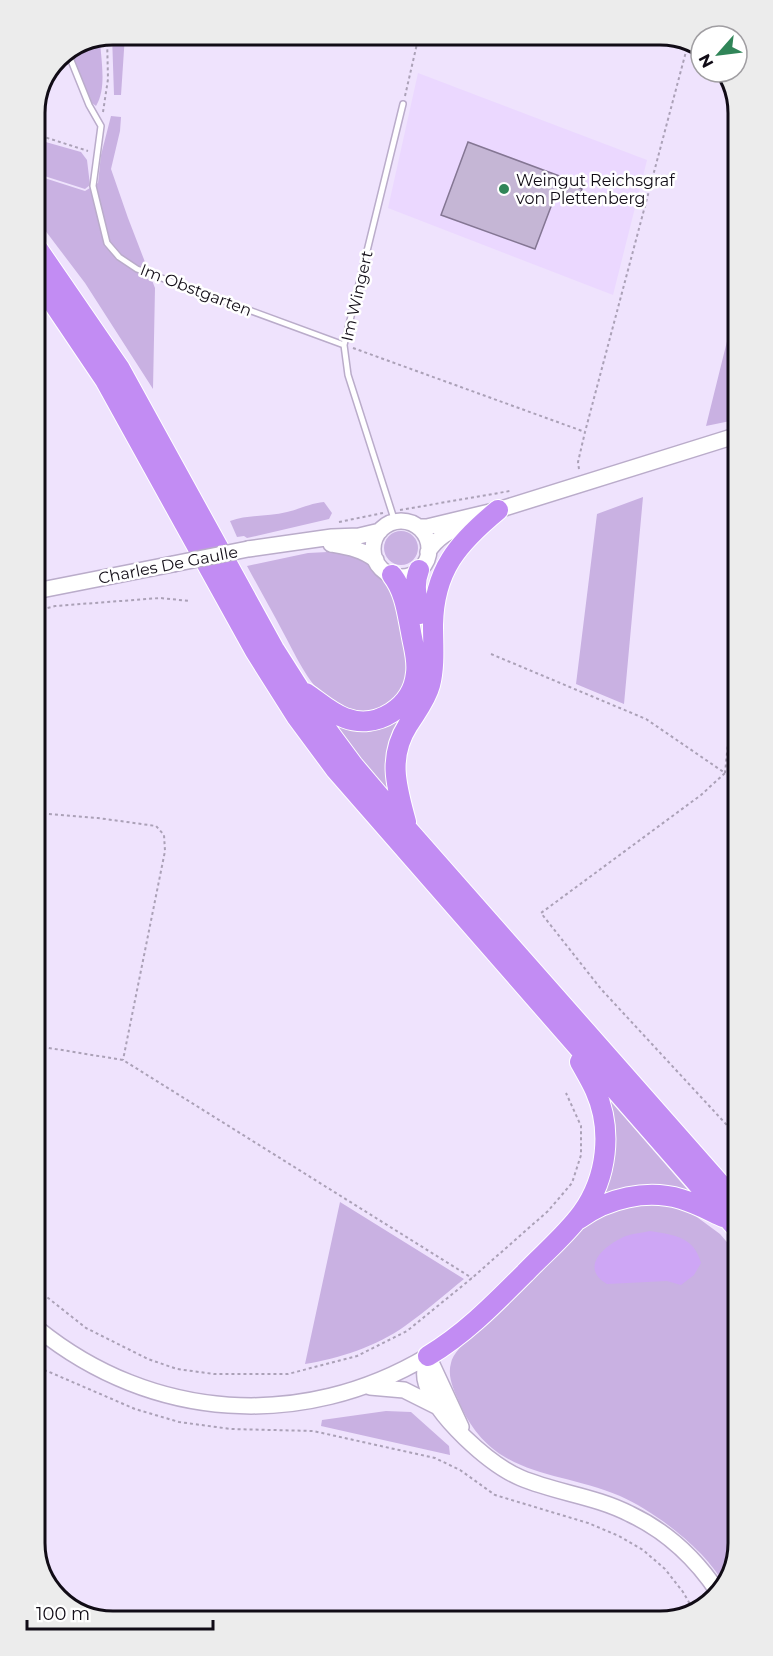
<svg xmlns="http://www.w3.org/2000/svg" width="773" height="1656" viewBox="0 0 773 1656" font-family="Montserrat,sans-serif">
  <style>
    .built { fill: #ebd8ff }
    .green { fill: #c9b1e2 }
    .water { fill: #cea6f5 }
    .building { fill: #c5b6d5; stroke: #847693; stroke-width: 1.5 }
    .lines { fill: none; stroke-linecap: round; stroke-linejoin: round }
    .lane-casing { stroke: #baacca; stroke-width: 8 }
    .secondary-casing { stroke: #baacca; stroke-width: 18 }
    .highway-casing { stroke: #fff; stroke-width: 22 }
    .path { stroke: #aba1b7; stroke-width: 2; stroke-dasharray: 3 3; stroke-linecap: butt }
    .lane { stroke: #fff; stroke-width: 5 }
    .secondary { stroke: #fff; stroke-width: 15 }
    .highway { stroke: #c28cf3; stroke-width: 20 }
    .secondary-bridge-casing { stroke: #baacca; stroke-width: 18; stroke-linecap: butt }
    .secondary-bridge { stroke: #fff; stroke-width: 15 }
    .poi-dot { fill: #308558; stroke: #fff; stroke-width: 2 }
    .labels { text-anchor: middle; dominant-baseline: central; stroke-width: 5; stroke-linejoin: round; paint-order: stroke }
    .poi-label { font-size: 16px; fill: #110c16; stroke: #fff; text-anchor: start }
    .street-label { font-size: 16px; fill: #110c16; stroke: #fff }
    .rim { fill: none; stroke: #110c16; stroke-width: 3 }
  </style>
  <rect width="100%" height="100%" fill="#efe3fd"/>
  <path class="built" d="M418,73L647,160L613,295L388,208Z"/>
  <path class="green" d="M112,35H125L121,95H114Z
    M100,40C101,60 107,88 96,106L92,103L71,52Z
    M111,116L121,117L120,131L111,169L128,218L155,288L153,389L85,283L35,217V175L85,191L98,183L101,155Z
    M35,139L81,152L87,160L90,185L85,189L35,173Z
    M735,309V420L706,426Z
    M643,497L624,704L576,684L597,514Z
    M324,502L332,513L329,519L247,538L244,536L237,537L230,521C249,514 268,517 287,512C300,509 311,503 324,502Z
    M384 548a17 17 0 1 1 34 0a17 17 0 1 1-34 0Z
    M347,551C352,553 359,556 364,559C369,564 373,571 379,576C382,579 387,581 390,585C396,592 410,668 408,678C399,709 360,722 334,704C310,688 297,658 284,634C272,611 259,588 247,566L308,553Z
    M409,707L387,772L389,795L334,723Z
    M606,1096L693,1196C655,1184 641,1184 603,1194C616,1151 617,1139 606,1096Z
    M653,1200L686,1209L720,1234L738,1255V1543L725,1586C707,1551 656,1512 620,1496C555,1469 492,1479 459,1402C454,1390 447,1377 451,1363C454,1346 496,1315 510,1302C539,1272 576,1224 613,1207C624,1202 641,1202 653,1200Z
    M340,1202L464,1279C444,1295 425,1312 405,1326C377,1346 338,1359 305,1364Z
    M386,1411L411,1412L449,1446L450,1455L321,1426L322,1420Z"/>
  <path class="water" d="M650,1231C675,1235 694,1237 701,1263L694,1275L681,1285L667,1281L607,1284C578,1267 606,1244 626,1236C634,1233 642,1233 650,1231Z"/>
  <path class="building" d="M468,142L562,177L560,181L582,189L577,204L555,196L535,249L441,215Z"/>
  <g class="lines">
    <defs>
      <path id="lane" d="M68,53L89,105L101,126L93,186L107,243L119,257L137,269L344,345
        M395,522L348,375L344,345L403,104"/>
      <path id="secondary" d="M373 549a28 28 0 1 1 56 0a28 28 0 1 1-56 0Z
        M418,527H427L498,510L735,436
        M331,544C348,547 362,549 376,560
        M248,549L332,537L359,536L380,531
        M428,552C437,537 450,531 465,524
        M36,591L173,564
        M38,1329C152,1421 302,1431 428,1356
        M428,1356C425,1365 423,1374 426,1383C435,1416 490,1465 521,1478C557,1493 595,1496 630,1514C666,1531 696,1559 718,1592
        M428,1356L461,1427
        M370,1387L404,1390L438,1407"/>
      <path id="highway" d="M35,245L120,369L274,649L316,715L353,765L409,831L737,1203
        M35,276L105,380L255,651L296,716L336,770L738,1230
        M419,570C413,585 417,598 420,614
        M306,693C318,701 331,713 345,718C377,730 413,707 416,673C418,659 413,645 411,632C407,612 405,592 392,575
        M406,822C397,788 387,758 408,725C416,712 426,700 430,685C435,666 433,645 433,625C434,570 458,543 498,510
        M579,1219C607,1198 647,1189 681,1199C695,1203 710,1211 723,1217
        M428,1356C465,1334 495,1303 525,1273C544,1253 566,1235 582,1213C607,1178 613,1130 595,1090C591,1081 585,1071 580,1062"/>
    </defs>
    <use href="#lane" class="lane-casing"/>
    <use href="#secondary" class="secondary-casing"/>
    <use href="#highway" class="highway-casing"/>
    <path class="path" d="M405,96L419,35
      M103,112L108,79L107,37
      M35,134L88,151
      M353,348L585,432
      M579,469L578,462L585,432L688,44
      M400,510L510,491
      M339,522L383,513
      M36,611L55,606L160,598L190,601
      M491,654L646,719L725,773L701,795L541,913L601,989L737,1136
      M736,663L725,773L736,781
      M37,813L98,818L156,826L164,835L165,851L123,1060
      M37,1046L123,1060L472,1278
      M38,1290L86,1328L148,1359L177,1369L214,1374H288L357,1356L407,1331L472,1278L548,1211L572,1183L581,1155V1126L566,1093
      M38,1369L47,1371L135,1409L179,1422L231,1429L313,1431L435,1458L460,1470L495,1495L588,1523L619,1536L643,1550L665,1569L683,1592L694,1611"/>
    <use href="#lane" class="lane"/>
    <use href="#secondary" class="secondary"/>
    <use href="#highway" class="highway"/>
    <defs>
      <path id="secondary-bridge" d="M173,564L248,549"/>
    </defs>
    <use href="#secondary-bridge" class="secondary-bridge-casing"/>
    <use href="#secondary-bridge" class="secondary-bridge"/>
  </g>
  <circle class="poi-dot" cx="504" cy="189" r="6"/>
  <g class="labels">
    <g class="poi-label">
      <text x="516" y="180">Weingut Reichsgraf<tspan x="516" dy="18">von Plettenberg</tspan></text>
    </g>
    <g class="street-label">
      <text transform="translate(196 290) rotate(21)">Im Obstgarten</text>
      <text transform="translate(357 296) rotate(-77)">Im Wingert</text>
      <text transform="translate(168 565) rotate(-11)">Charles De Gaulle</text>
    </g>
  </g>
  <path d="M0 0H773V1656H0ZM113 45H660A68 68 0 0 1 728 113V1543A68 68 0 0 1 660 1611H113A68 68 0 0 1 45 1543V113A68 68 0 0 1 113 45Z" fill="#ececec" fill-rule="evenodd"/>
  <path class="rim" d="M113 45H660A68 68 0 0 1 728 113V1543A68 68 0 0 1 660 1611H113A68 68 0 0 1 45 1543V113A68 68 0 0 1 113 45Z"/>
  <g transform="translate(719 54) rotate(242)"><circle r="28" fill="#ffffff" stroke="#a09ea2" stroke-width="1.5"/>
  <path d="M0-4.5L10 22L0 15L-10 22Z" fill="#308558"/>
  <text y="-9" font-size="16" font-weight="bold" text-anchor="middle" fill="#110c16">N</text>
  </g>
  <path d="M27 1620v9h186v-9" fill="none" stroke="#110c16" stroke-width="3"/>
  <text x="36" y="1620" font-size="18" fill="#110c16" stroke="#ffffff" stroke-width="4.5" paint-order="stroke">100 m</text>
</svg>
